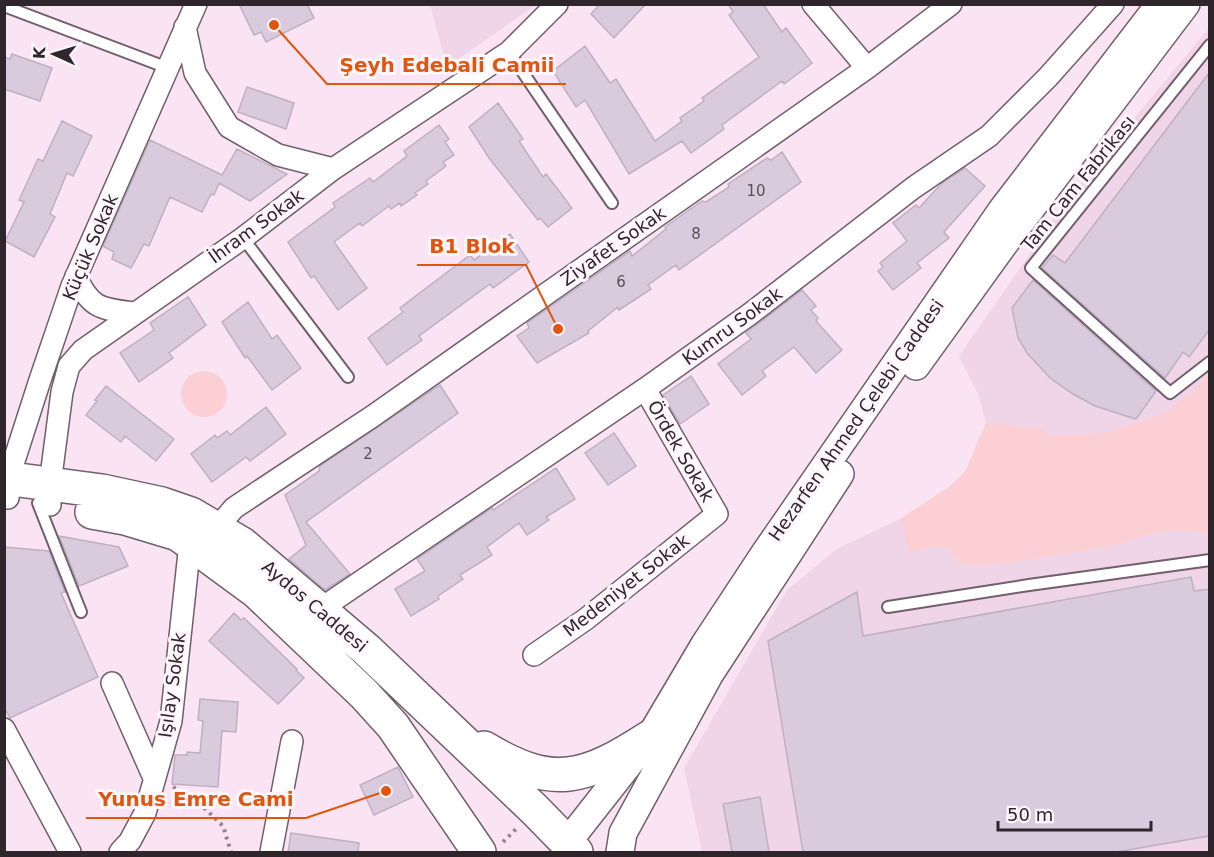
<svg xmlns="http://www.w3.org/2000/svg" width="1214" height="857" viewBox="0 0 1214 857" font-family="'DejaVu Sans',sans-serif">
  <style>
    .built { fill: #f0d4e8 }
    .green { fill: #fbcfd3 }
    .building { fill: #d9cbdd; stroke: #beb0c2; stroke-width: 1.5 }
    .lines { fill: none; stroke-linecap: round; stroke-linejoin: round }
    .service-casing { stroke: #715f6c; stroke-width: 14 }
    .minor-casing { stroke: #715f6c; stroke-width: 24 }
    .tertiary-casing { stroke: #715f6c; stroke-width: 30 }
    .primary-casing { stroke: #715f6c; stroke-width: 36 }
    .path { stroke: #958690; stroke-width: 4; stroke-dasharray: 3 4.5; stroke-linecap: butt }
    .service { stroke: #fff; stroke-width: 10 }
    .minor { stroke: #fff; stroke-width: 21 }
    .tertiary { stroke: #fff; stroke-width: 27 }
    .primary { stroke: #fff; stroke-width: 33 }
    .labels { text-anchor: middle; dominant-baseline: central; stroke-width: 6; stroke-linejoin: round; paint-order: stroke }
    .number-label { font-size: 15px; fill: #594f58 }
    .street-label { font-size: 18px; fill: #2e262b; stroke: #fef6fc }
    .leader { fill: none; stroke: #df560e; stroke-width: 2 }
    .callout-dot { fill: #df560e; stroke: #fef6fc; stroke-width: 2 }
    .callout-label { font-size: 20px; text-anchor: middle; font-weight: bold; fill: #df560e; stroke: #fef6fc; stroke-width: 6; stroke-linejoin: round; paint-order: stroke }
  </style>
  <rect width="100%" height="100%" fill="#fae4f3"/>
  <path class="built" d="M430,5V4L534,5L527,11L447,67Z
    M1209,28V852H702L684,768L787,590L838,548L900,519L949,487L965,472L986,423L978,394L959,356L1073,192Z"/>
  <path class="green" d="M181 394a23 23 0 1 1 46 0a23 23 0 1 1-46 0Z
    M1209,371V533L1179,530L1152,533L1117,545L1024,561L977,566L959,563L951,549L937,546L909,553L900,519L949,487L965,472L986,423L1040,428L1051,436L1110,432L1165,413L1196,389Z"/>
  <path class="building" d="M239,4H307L314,18L266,42L261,32L254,35Z
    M600,4H646L614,38L591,14Z
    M728,4H763L782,32L786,28L812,63L784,84L782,81L722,125L724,129L691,153L682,141L629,174L585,100L576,107L553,71L585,46L610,83L616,79L655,141L682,121L680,118L704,101L702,98L759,57L729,15L733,12Z
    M12,54L52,68L40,101L4,89V57L10,59Z
    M1209,73V330L1189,357L1183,352L1165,378L1042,268L1053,255L1065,263Z
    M247,87L294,103L286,129L238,112Z
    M498,103L523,139L519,141L543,177L546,174L572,208L548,227L540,218L538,220L489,158L469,127Z
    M62,121L92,136L73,176L67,173L50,214L55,217L34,257L5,241L24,202L19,200L38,159L43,161Z
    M439,125L449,139L445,142L454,155L443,162L446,166L426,181L428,184L415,193L417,195L401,206L400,203L391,209L389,206L362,226L360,223L334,242L367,288L338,310L314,276L311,278L288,242L335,207L333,203L370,178L373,182L407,156L404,151Z
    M150,140L222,175L237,149L287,174L250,201L219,183L214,195L211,194L202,212L170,197L149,246L144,244L131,268L112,259L114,252L103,246Z
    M782,152L801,182L679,270L676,265L648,285L651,289L619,310L618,307L588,331L589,333L537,363L517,336L529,328L527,323L630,251L632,256L666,229L665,227L702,201L706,202L729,187L728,184L767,158L771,160Z
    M965,168L985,186L944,232L949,238L917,263L921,268L893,290L878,271L883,267L880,263L907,241L893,223L916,205L919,208L941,184Z
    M510,234L529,262L493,288L490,284L419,336L422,340L387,365L368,338L403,312L400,308L470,255L474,260Z
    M1033,280L1156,391L1136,419L1095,406L1073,394L1050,378L1027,353L1018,338L1012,308Z
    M802,290L816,306L811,310L818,318L816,321L842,350L816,373L794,347L762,371L766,376L742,395L718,364L751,339L746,333Z
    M188,297L206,325L169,353L173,358L139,382L120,353L154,330L150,323Z
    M248,302L272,339L277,335L301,368L272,390L247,356L245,358L222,322Z
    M691,376L709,404L680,424L663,395Z
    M440,385L458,413L306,522L350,574L325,590L289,559L306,545L285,495L319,471L320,466Z
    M106,386L174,439L156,461L125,436L121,442L86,415L97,401L95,400Z
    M266,407L286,434L250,461L246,457L212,482L191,454L215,435L217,438L227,431L230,435Z
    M614,433L636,466L608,485L585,453Z
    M556,468L575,499L546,517L549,520L527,535L519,523L487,547L492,555L460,575L463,579L438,596L439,599L411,616L395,589L425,571L417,559L492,508L493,510Z
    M59,536L119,547L128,566L79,586Z
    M4,547L49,551L65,592L61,593L98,677L10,718L4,707Z
    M1191,577L1194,591L1209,589V836L1116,852H803L768,641L857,592L863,636Z
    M234,613L241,620L244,618L297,669L296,670L304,678L278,704L209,641Z
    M200,699L238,702L236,732L222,731L218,787L172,784L175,755H187V752L200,753L203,721L198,720Z
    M398,767L413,797L374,815L360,785Z
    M760,797L769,852H732L723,804Z
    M291,833L359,843L358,852H288Z"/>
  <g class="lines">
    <defs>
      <path id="service" d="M4,6L168,68
        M1210,45L1031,268L1170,393L1210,362
        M509,52L612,203
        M243,238L348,377
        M38,503L81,612
        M888,607L1029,585L1210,560"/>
      <path id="minor" d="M813,4L867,68
        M185,27L195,73L229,127L278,155L333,169
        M76,276C90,309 102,309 134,313
        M8,498L12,467L40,380L72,286L196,4
        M50,505V484L62,392L69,366L83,350L243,238L333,169L509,52L557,4
        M217,528L234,508L373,416L867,68L951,4
        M319,610L645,389L750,314L913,188L989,136L1048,77L1113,4
        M534,655L586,619L717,514L645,389
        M112,683L154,778
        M4,729L70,852
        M120,852L130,841L145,813L171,721L190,543
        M271,852L292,741"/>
      <path id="tertiary" d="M916,366L1004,244L1186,4
        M566,844L650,737L705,644L765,553L1002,210L1160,4
        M620,852L623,833L709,675L840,474"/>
      <path id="primary" d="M4,478L102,491L162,504L191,514L242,544L367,650L535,810L576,852
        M92,512L125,518L178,534L257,592L364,694L393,726L479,852
        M484,748C554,790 585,779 650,737"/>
    </defs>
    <use href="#service" class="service-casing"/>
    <use href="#minor" class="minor-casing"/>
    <use href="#tertiary" class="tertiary-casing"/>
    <use href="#primary" class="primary-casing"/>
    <path class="path" d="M173,787L195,799L223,826L231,852
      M503,842L517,828"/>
    <use href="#service" class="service"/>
    <use href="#minor" class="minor"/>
    <use href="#tertiary" class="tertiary"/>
    <use href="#primary" class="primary"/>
  </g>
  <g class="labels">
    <g class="number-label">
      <text x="756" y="191">10</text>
      <text x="696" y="234">8</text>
      <text x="621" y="282">6</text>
      <text x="368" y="454">2</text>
    </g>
    <g class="street-label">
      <text transform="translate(1078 183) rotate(-51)">Tam Cam Fabrikası</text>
      <text transform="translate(256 226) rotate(-36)">İhram Sokak</text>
      <text transform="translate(613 246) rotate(-35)">Ziyafet Sokak</text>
      <text transform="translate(90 247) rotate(-67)">Küçük Sokak</text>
      <text transform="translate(732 326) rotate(-36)">Kumru Sokak</text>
      <text transform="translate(856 420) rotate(-55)">Hezarfen Ahmed Çelebi Caddesi</text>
      <text transform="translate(681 451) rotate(60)">Ördek Sokak</text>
      <text transform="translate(626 585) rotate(-38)">Medeniyet Sokak</text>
      <text transform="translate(315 606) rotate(40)">Aydos Caddesi</text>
      <text transform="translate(172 685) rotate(-82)">Işılay Sokak</text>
    </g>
  </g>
  <path class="leader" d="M274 25L327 84H566M558 329L526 265H417M386 791L306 818H86"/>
  <g class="callout-dot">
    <circle cx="274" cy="25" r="6"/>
    <circle cx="558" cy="329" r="6"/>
    <circle cx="386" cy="791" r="6"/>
  </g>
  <g class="callout-label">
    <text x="447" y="72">Şeyh Edebali Camii</text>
    <text x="472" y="253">B1 Blok</text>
    <text x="196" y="806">Yunus Emre Cami</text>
  </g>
  <rect width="1214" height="857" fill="none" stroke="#2e262b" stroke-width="12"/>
  <g transform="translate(54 54) rotate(274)" stroke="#fef6fc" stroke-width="4.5" paint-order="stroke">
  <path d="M0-4.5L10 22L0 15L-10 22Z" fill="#2e262b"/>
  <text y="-9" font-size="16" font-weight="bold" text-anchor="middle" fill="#2e262b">K</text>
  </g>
  <path d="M998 821v9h153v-9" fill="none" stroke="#2e262b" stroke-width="3"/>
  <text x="1007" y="821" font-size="18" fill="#2e262b" stroke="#fef6fc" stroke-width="4.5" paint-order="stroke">50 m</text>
</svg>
